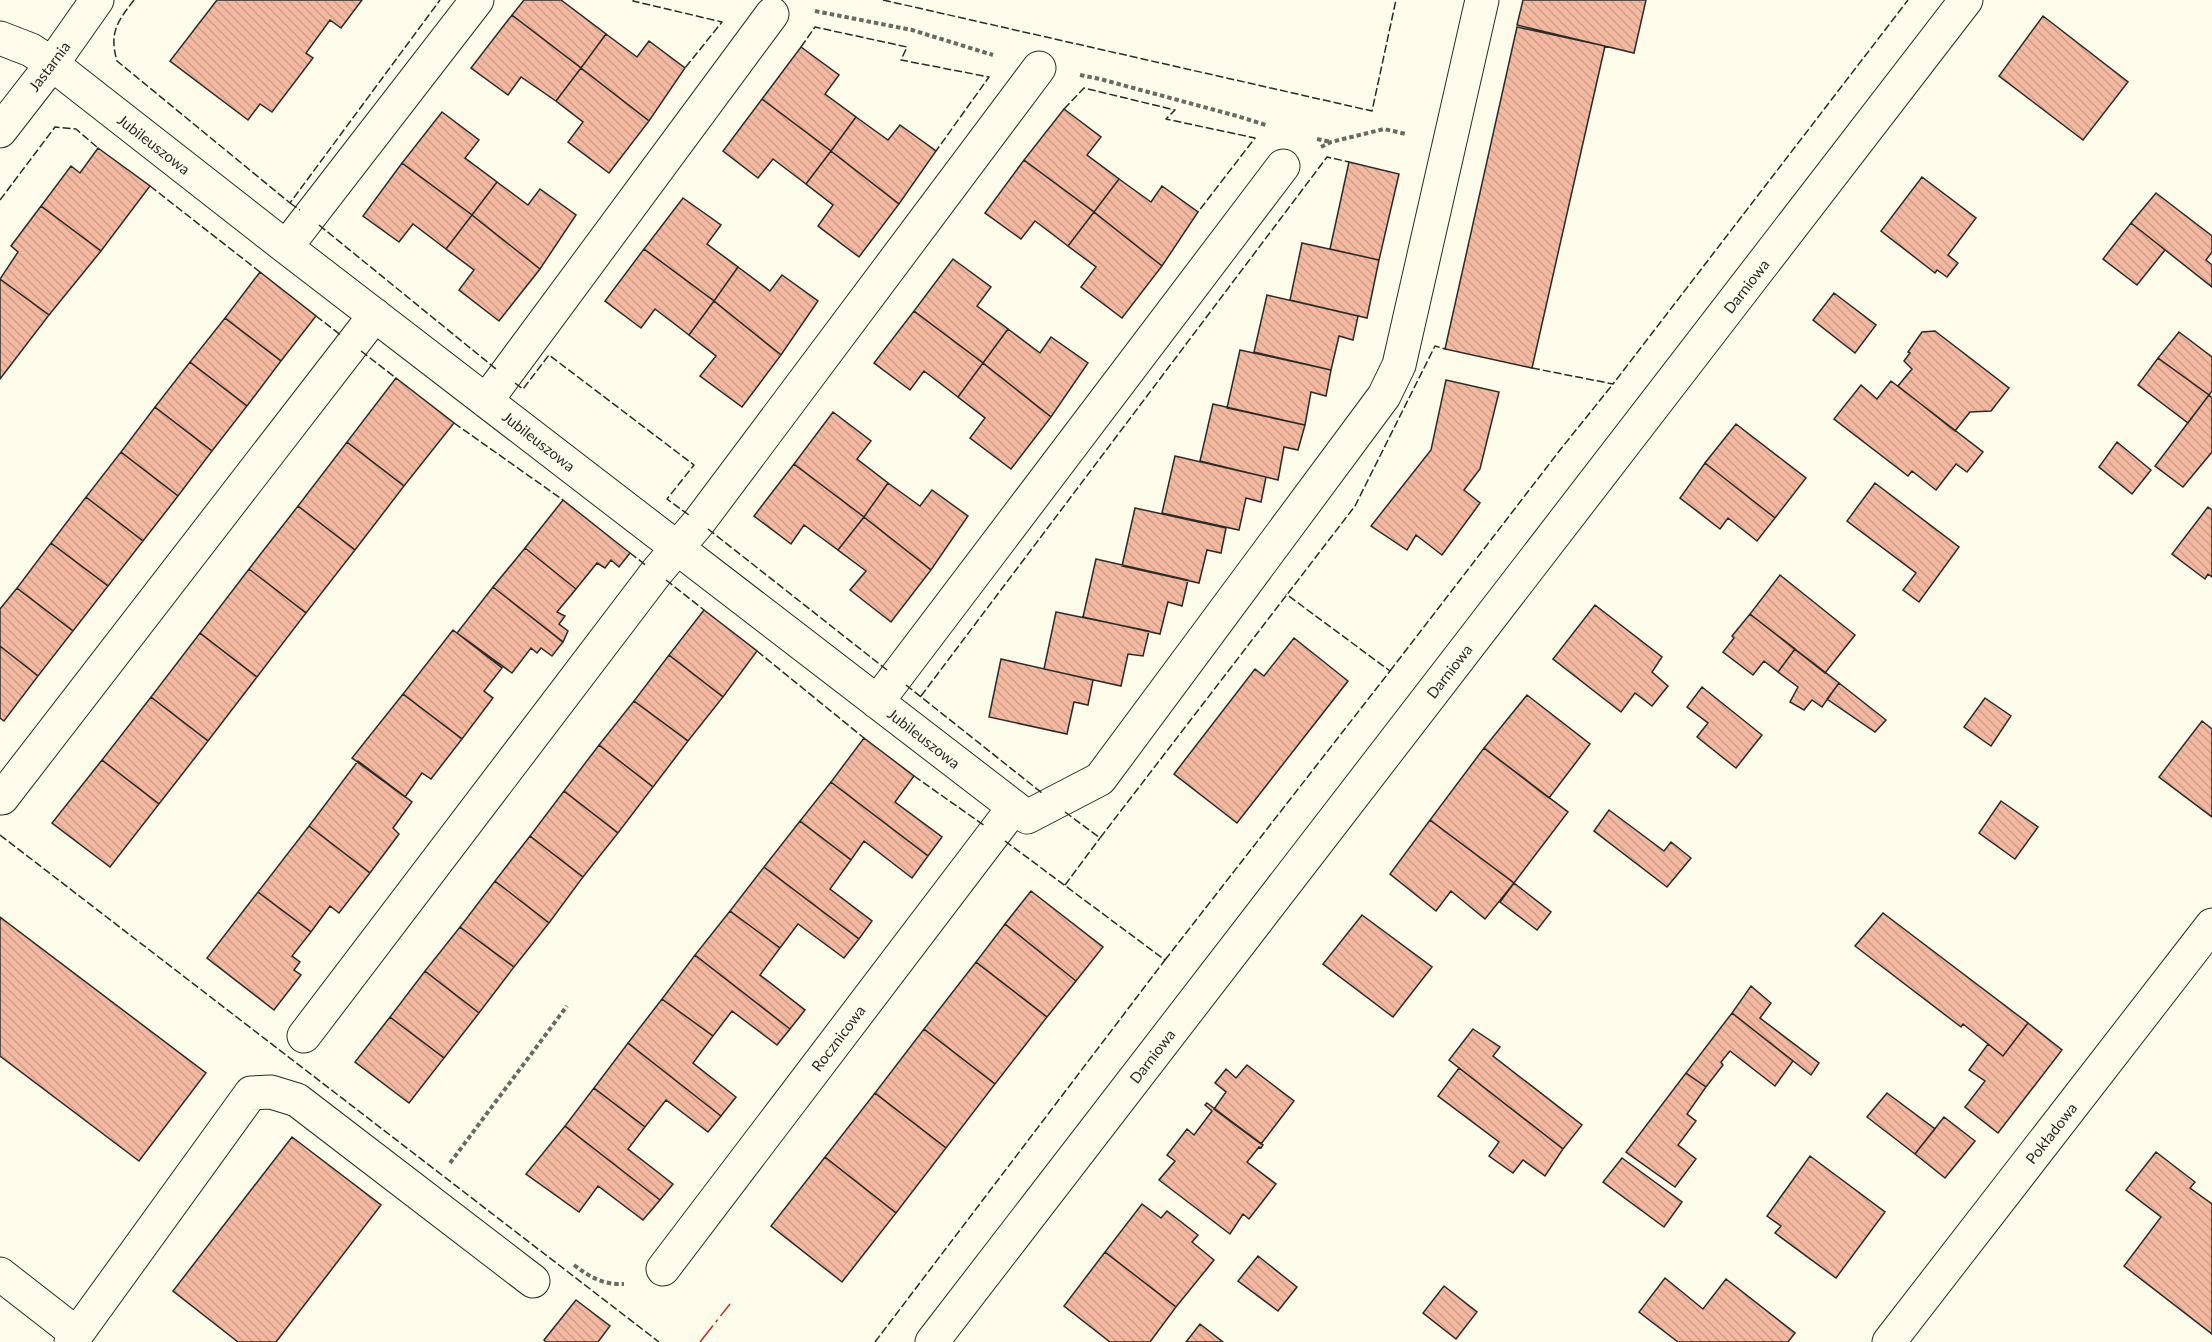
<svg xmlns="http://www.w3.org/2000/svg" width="2212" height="1342" viewBox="0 0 2212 1342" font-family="Lato,sans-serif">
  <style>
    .building { fill: url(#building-back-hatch); stroke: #2b2b2b; stroke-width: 1.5 }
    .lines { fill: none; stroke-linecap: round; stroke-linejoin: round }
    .minor-casing { stroke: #2b2b2b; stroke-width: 35 }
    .path { stroke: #6a6964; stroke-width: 4; stroke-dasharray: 4.5 3; stroke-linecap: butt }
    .minor { stroke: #fdfbea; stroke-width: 33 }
    .fence { stroke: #2b2b2b; stroke-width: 1.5; stroke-dasharray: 8 3; stroke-linecap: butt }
    .power { stroke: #c62828; stroke-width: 1.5; stroke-dasharray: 21 4.5 3 4.5; stroke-linecap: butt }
    .labels { text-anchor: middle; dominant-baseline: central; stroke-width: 4.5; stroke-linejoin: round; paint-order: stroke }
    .street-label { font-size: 15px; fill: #2b2b2b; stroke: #fdfbea }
  </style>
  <defs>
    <pattern id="building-back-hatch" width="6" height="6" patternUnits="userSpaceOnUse" patternTransform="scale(1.5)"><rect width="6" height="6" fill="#f2b8a0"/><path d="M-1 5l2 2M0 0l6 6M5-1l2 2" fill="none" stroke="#d09e8a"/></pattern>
  </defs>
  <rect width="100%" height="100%" fill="#fdfbea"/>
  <path class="building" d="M217,0H362L341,28L330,20L306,53L313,58L272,112L260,104L248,120L170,61Z
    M524,0H561L606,34L581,68L512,15Z
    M1523,0H1646L1634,53L1517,25Z
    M512,15L581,68L556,101L521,77L508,95L471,68Z
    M2043,16L2128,82L2083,140L1999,76Z
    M1517,27L1605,46L1532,368L1445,349Z
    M606,34L637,57L649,41L685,68L649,121L581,68Z
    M801,47L839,75L825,94L856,117L831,151L762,99Z
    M581,68L649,121L609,173L568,142L583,122L556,101Z
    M762,99L831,151L806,184L773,159L758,178L723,151Z
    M1064,109L1101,137L1087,155L1119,179L1094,212L1024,160Z
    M442,112L479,140L465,158L497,182L472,215L402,163Z
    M856,117L888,140L900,125L936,151L899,204L831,151Z
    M98,148L150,186L101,251L41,206L71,166L80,173Z
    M831,151L899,204L859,257L818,226L833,205L806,184Z
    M1024,160L1094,212L1068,246L1035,221L1021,239L985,213Z
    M1349,162L1399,174L1379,260L1330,249Z
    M402,163L472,215L446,249L413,224L399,242L363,216Z
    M1922,177L1976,218L1948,255L1958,263L1947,277L1937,270L1935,273L1881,231Z
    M1119,179L1151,202L1162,186L1198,212L1162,266L1094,212Z
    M497,182L528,205L540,189L576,215L540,269L472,215Z
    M2156,193L2212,236V252L2206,260L2212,265V287L2131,223Z
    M683,198L721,225L707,244L738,267L714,301L644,249Z
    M41,206L101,251L49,315L0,279L18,252L11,246Z
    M1094,212L1162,266L1122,318L1081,287L1096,267L1068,246Z
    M472,215L540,269L499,321L459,290L474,270L446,249Z
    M2131,223L2165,250L2137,285L2103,259Z
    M1302,243L1379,260L1367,318L1290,300Z
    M644,249L714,301L689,335L655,309L641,328L605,301Z
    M953,259L991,287L977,306L1008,329L983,363L914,311Z
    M738,267L770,291L782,275L818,301L781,355L714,301Z
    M260,272L316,316L281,361L225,318Z
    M0,279L49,315L0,379Z
    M1834,293L1876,325L1855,353L1813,320Z
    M1267,295L1358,316L1353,340L1339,336L1331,370L1254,352Z
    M714,301L781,355L742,407L700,376L716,356L689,335Z
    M914,311L983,363L958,397L924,371L910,390L874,363Z
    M225,318L281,361L247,406L190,362Z
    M1008,329L1040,353L1051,337L1088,363L1051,417L983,363Z
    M1935,331L2009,388L1991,411L1970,412L1955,431L1898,386L1912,369L1904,361L1910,353L1908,352L1922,332Z
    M2179,332L2212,357V391L2209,395L2158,358Z
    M1240,350L1331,370L1326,396L1311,392L1305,425L1227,408Z
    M2158,358L2209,395L2188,423L2138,385Z
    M190,362L247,406L212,451L155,407Z
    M983,363L1051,417L1011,469L970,438L985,418L958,397Z
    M396,378L454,423L404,486L347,442Z
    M1446,380L1499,392L1480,469L1464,490L1480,503L1442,555L1416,535L1407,550L1371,526L1431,450Z
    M1891,381L1983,452L1967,472L1956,464L1936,490L1912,471L1908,476L1834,419L1861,385L1877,399Z
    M2209,395L2212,398V452L2183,487L2155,466Z
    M1213,404L1305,425L1298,450L1284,447L1278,480L1200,461Z
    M155,407L212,451L178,496L121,452Z
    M833,412L871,441L857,459L888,483L864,517L794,464Z
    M1736,424L1806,478L1775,518L1705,463Z
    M347,442L404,486L355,550L298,506Z
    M2117,442L2151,470L2132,494L2099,467Z
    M121,452L178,496L143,541L86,497Z
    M1175,456L1266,477L1261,502L1246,498L1239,530L1162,513Z
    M1705,463L1775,518L1757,541L1728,518L1720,529L1680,498Z
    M794,464L864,517L838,550L804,525L791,544L754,516Z
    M888,483L920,506L932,490L968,516L931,570L864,517Z
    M1875,483L1959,547L1919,602L1903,590L1916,573L1847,521Z
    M86,497L143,541L108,586L51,543Z
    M563,500L630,553L619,567L611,560L605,568L597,563L576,589L525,548Z
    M298,506L355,550L306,613L249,569Z
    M2208,507L2212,510V577L2208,574L2205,579L2172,554Z
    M1135,508L1226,528L1221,553L1207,550L1199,583L1122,566Z
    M864,517L931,570L891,622L850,590L866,571L838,550Z
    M51,543L108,586L73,631L17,588Z
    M525,548L576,589L557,612L565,616L559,624L568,631L563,642L493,587Z
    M1096,559L1188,580L1182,606L1168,602L1160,634L1083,617Z
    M249,569L306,613L257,677L200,633Z
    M1780,575L1855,635L1825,673L1750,614Z
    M493,587L563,642L552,656L541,648L537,653L531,648L512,673L457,633Z
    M17,588L73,631L38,676L0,646V609Z
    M1595,605L1662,657L1652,672L1668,686L1652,706L1635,693L1621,712L1553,659Z
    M704,610L757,651L723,697L669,655Z
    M1056,612L1149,631L1143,656L1128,654L1121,686L1044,669Z
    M1750,614L1795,649L1778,672L1764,661L1753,675L1723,652L1734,638L1732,636Z
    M453,630L502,668L484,691L493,698L462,739L403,694Z
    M200,633L257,677L208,741L151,697Z
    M1294,638L1348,681L1237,823L1174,774L1255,669L1264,676Z
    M0,646L38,676L4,721L0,718Z
    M1795,649L1839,683L1822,707L1812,700L1804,710L1790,702L1798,687L1778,672Z
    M669,655L723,697L688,741L634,701Z
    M1001,659L1093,680L1088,705L1074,702L1067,734L989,717Z
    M1839,683L1886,720L1875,732L1827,699Z
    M1702,687L1762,735L1736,768L1697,737L1708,723L1687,707Z
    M403,694L462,739L431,779L422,773L405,797L352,758Z
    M1527,695L1590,744L1549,798L1484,748Z
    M151,697L208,741L159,804L102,760Z
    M1985,698L2011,716L1991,746L1964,727Z
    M634,701L688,741L653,787L599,745Z
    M2202,721L2212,729V817L2159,777Z
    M864,738L914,776L895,802L942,837L928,856L831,782Z
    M599,745L653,787L618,833L564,791Z
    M1484,748L1568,812L1514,883L1430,820Z
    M102,760L159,804L110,867L52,823Z
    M358,761L412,802L393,828L399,834L370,873L309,826Z
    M831,782L928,856L912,878L864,841L851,860L800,821Z
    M564,791L618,833L583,877L530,836Z
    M2001,801L2038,827L2015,859L1979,833Z
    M1609,810L1664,851L1671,842L1691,858L1667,887L1594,831Z
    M1430,820L1514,883L1485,919L1451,891L1436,911L1390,874Z
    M800,821L851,860L830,889L872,921L859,939L764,867Z
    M309,826L370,873L339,913L330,906L311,932L258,892Z
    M530,836L583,877L549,923L495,881Z
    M764,867L859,939L844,958L798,924L780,948L730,911Z
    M495,881L549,923L514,967L460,927Z
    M1514,883L1551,912L1537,930L1500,902Z
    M1031,891L1103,947L1076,981L1005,924Z
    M258,892L311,932L292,956L300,962L294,970L301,975L274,1010L207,958Z
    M730,911L780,948L760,975L805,1010L790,1029L695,955Z
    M1883,913L2028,1023L2003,1056L1963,1024L1961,1027L1855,946Z
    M1362,915L1432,967L1393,1017L1323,964Z
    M0,917L206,1073L139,1161L0,1056Z
    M1005,924L1076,981L1047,1017L976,962Z
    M460,927L514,967L479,1013L425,971Z
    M695,955L790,1029L777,1045L732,1011L713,1036L662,999Z
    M976,962L1047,1017L995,1084L924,1029Z
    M425,971L479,1013L444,1058L390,1017Z
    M1751,986L1771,1003L1760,1018L1819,1063L1811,1075L1732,1013Z
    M662,999L713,1036L693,1063L736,1097L721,1116L628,1043Z
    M1732,1013L1793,1061L1775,1086L1730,1051L1721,1062L1723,1065L1706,1087L1686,1073Z
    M390,1017L444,1058L409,1103L355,1062Z
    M2028,1023L2062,1050L1998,1133L1965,1107L1985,1081L1969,1070L1988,1044L2003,1056Z
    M924,1029L995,1084L946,1148L875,1093Z
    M1473,1029L1500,1047L1493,1056L1582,1125L1563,1149L1449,1060Z
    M628,1043L721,1116L708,1132L666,1100L645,1127L594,1088Z
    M1247,1065L1294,1101L1261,1144L1214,1109L1226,1092L1215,1083L1226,1069L1236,1078Z
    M1459,1068L1563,1149L1545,1176L1523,1160L1513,1173L1489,1156L1499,1142L1438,1096Z
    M1686,1073L1706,1087L1687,1114L1696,1121L1678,1145L1696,1159L1675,1187L1626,1152Z
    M594,1088L645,1127L628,1149L673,1184L660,1200L565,1126Z
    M875,1093L946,1148L896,1213L825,1157Z
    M1887,1093L1935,1129L1915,1154L1867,1117Z
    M1207,1103L1263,1145L1261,1148L1259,1147L1247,1162L1276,1184L1249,1219L1243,1214L1230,1234L1159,1180L1175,1161L1167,1155L1187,1129L1194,1135L1212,1111L1205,1105Z
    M1944,1117L1975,1141L1945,1178L1915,1154Z
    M565,1126L660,1200L643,1220L598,1186L579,1212L526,1174Z
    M292,1137L381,1205L276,1342H238L173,1291Z
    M2156,1152L2195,1182L2190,1188L2212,1204V1334L2124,1266L2161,1217L2126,1190Z
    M1810,1156L1885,1212L1836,1278L1775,1233L1781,1226L1767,1216Z
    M825,1157L896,1213L842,1282L771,1226Z
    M1622,1158L1682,1202L1664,1227L1603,1182Z
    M1142,1204L1161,1218L1167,1211L1198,1235L1192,1242L1214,1260L1176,1307L1105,1252Z
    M1105,1252L1176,1307L1150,1342H1110L1064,1306Z
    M1258,1256L1297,1287L1278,1311L1238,1281Z
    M1665,1278L1703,1309L1726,1279L1795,1333L1788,1342H1678L1639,1312Z
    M1444,1286L1477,1312L1456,1339L1423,1313Z
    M576,1300L610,1326L598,1342H546L544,1340Z
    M1200,1324L1223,1342H1186Z"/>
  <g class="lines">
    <defs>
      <path id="minor" d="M0,38L31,50L52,64L286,247L1027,817L1100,779L1384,396L1399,365L1482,0
        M0,131L52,64L97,0
        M286,247L477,0
        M486,401L772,14
        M877,702L1283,166
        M2,798L375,315
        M304,1036L656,573L699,522L1039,68
        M663,1269L1014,807
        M0,1274L77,1334
        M71,1342L251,1093L271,1092L297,1100L533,1281
        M932,1342L1966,0
        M1889,1342L2212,925"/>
    </defs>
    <use href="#minor" class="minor-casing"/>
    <path class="path" d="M815,11L912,30L993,55
      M1080,75L1100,79L1237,116L1266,125
      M1317,139L1331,142
      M1321,147L1331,142L1384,129L1406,134
      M450,1163L567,1006
      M574,1265C590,1277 603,1285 624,1284"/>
    <use href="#minor" class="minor"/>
    <path class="fence" d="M134,0C117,22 109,33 117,61L290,203L440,0
      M634,0L633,1L722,22L685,68
      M883,0L1372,111L1396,0
      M801,47L815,27L907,47L901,60L989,77L936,151
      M1064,109L1084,88L1175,110L1166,119L1255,138L1198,212
      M150,186L260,272
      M0,200L55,127L76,129L98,148
      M290,203L300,210
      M319,225L496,369
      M316,316L342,336
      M361,351L396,378
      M1532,368L1613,384L1908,0
      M515,383L523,389L549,355L694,465L667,499L689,515
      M454,423L563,500
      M708,529L887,670
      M630,553L647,566
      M666,580L704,610
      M757,651L864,738
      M1390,671L1560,450L1613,384
      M906,685L1042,793
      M921,696L1327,157L1349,162
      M914,776L985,826
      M1065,812L1100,838L1355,506L1435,346L1445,349
      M0,835L659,1342
      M1065,885L1100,838
      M1165,960L1390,671L1286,594
      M875,1342L1165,960L1005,841"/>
    <path class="power" d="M700,1342L730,1304"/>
  </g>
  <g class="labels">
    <g class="street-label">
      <text transform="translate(49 66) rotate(-53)">Jastarnia</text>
      <text transform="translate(154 144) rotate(38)">Jubileuszowa</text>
      <text transform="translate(1746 286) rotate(-52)">Darniowa</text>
      <text transform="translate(539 441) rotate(38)">Jubileuszowa</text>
      <text transform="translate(1449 671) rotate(-52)">Darniowa</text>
      <text transform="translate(924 738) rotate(38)">Jubileuszowa</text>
      <text transform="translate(838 1038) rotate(-53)">Rocznicowa</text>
      <text transform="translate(1152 1056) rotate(-52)">Darniowa</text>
      <text transform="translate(2051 1133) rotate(-52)">Pokładowa</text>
    </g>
  </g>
</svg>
